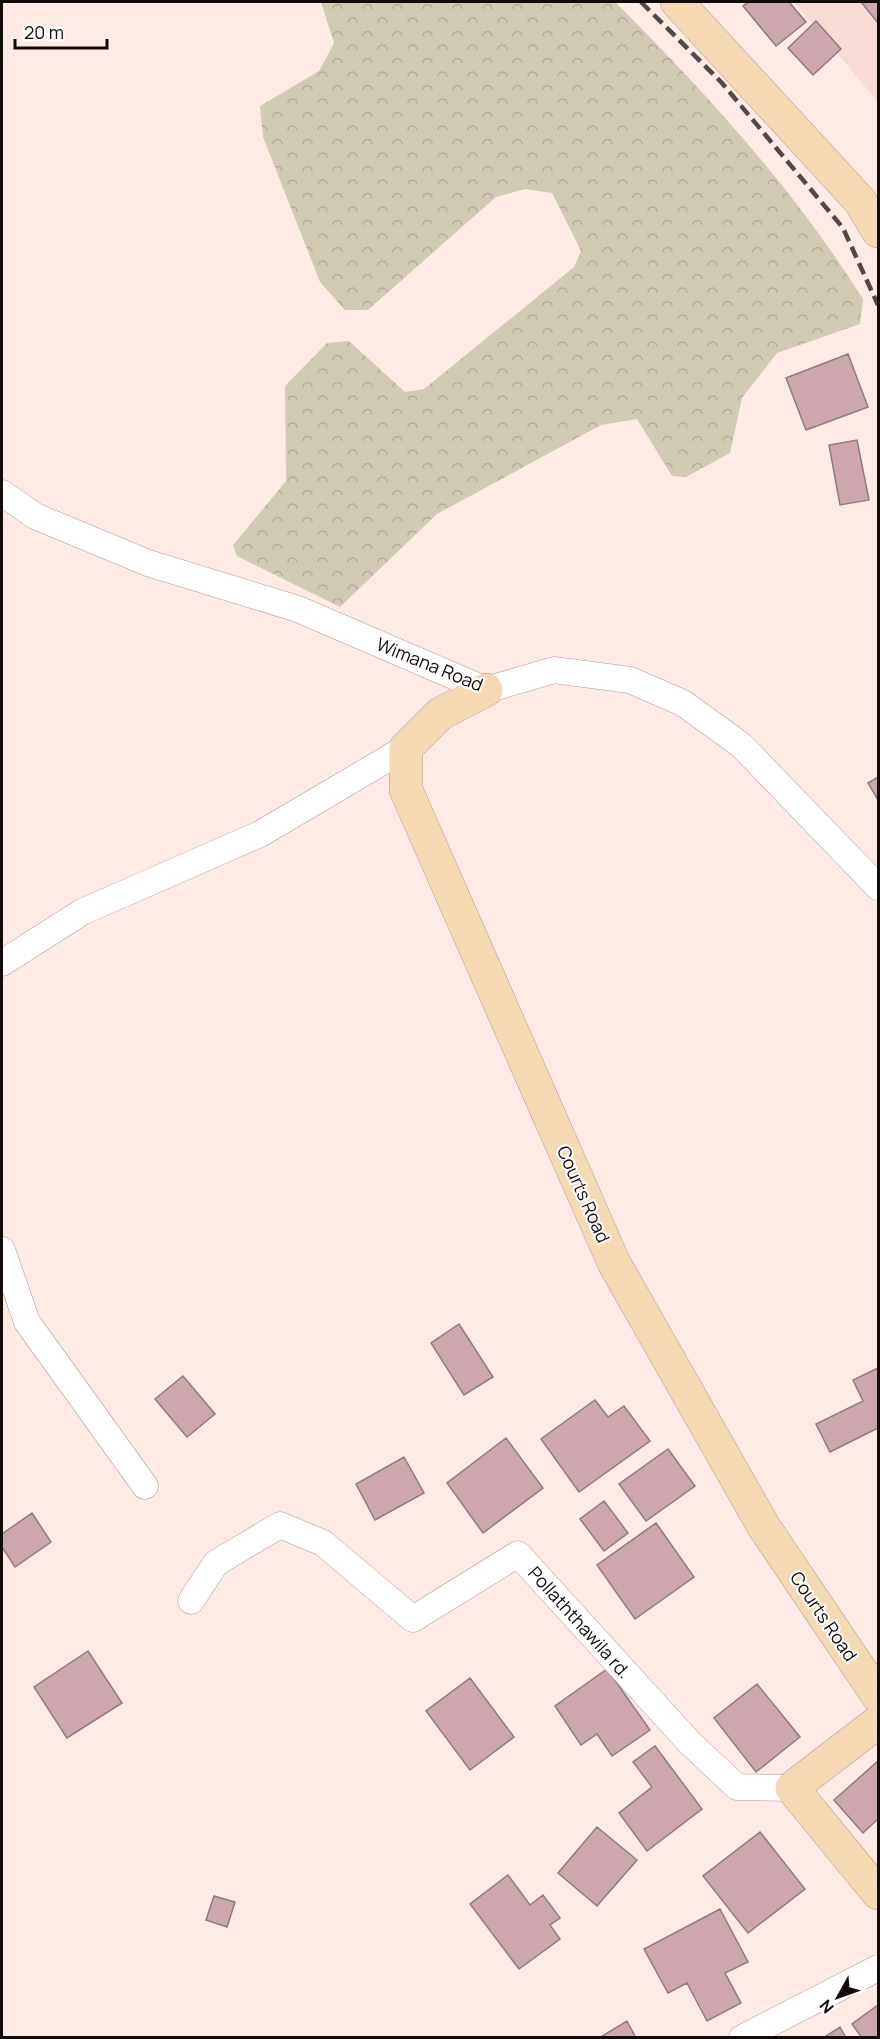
<svg xmlns="http://www.w3.org/2000/svg" width="880" height="2039" viewBox="0 0 880 2039" font-family="Manrope,sans-serif">
  <style>
    .built { fill: #f8dbd4 }
    .forest { fill: url(#forest-crowns) }
    .building { fill: #cea6ad; stroke: #8e7b7e; stroke-width: 1.5 }
    .lines { fill: none; stroke-linecap: round; stroke-linejoin: round }
    .street-casing { stroke: #ad9a95; stroke-width: 27 }
    .secondary-casing { stroke: #ad9a95; stroke-width: 34 }
    .street { stroke: #fff; stroke-width: 26 }
    .secondary { stroke: #f4d9b2; stroke-width: 33 }
    .rail { stroke: #534846; stroke-width: 4.5; stroke-dasharray: 12 6; stroke-linecap: butt }
    .labels { text-anchor: middle; dominant-baseline: central; stroke-width: 4.5; stroke-linejoin: round; paint-order: stroke }
    .street-label { font-size: 18px; fill: #120b0a; stroke: #fdfdfd }
  </style>
  <defs>
    <pattern id="forest-crowns" width="20" height="18" patternUnits="userSpaceOnUse" patternTransform="scale(1.5)"><rect width="20" height="18" fill="#d1cab5"/><path d="M2 6a3 3 0 1 1 6 0M12 15a3 3 0 1 1 6 0" fill="none" stroke="#b2ac9a"/></pattern>
  </defs>
  <rect width="100%" height="100%" fill="#ffebe5"/>
  <path class="built" d="M794,2H878V102Z"/>
  <path class="forest" d="M321,2H615C705,91 796,192 863,299L860,324L777,353L742,398L730,453L686,477L672,476L637,419L601,425L437,514L340,607L237,556L233,545L286,481L285,386L327,343L349,341L405,392L424,389L574,267L581,251L552,193L525,189L496,197L368,310H345L320,282L263,137L260,106L319,71L334,43Z"/>
  <path class="building" d="M749,2H789L806,22L776,46L743,6Z
    M861,2H878V23Z
    M816,21L841,49L813,75L788,48Z
    M848,354L868,407L806,430L786,378Z
    M857,440L869,500L840,505L829,445Z
    M878,777V800L868,783Z
    M459,1324L493,1377L464,1395L431,1343Z
    M878,1368V1428L830,1452L816,1424L863,1401L853,1380Z
    M183,1376L215,1414L187,1437L155,1399Z
    M595,1400L608,1417L624,1406L650,1441L579,1492L541,1439Z
    M506,1438L543,1488L483,1533L447,1483Z
    M668,1449L695,1486L646,1521L619,1484Z
    M404,1457L424,1493L375,1520L356,1484Z
    M604,1501L628,1533L604,1551L580,1519Z
    M32,1513L51,1542L15,1567L2,1547V1534Z
    M656,1523L694,1577L635,1619L597,1565Z
    M88,1651L122,1703L67,1738L34,1687Z
    M607,1669L650,1730L612,1756L597,1734L581,1745L555,1706Z
    M470,1678L514,1737L470,1770L426,1711Z
    M757,1684L800,1737L756,1772L714,1718Z
    M655,1746L702,1809L647,1851L619,1813L652,1787L633,1762Z
    M878,1761V1819L863,1833L834,1800Z
    M597,1827L637,1860L597,1906L558,1873Z
    M760,1832L805,1889L748,1933L703,1876Z
    M508,1875L530,1905L543,1895L560,1918L550,1925L560,1939L519,1969L470,1904Z
    M214,1896L235,1902L227,1927L206,1920Z
    M720,1909L748,1962L725,1973L741,2003L707,2021L687,1983L668,1993L644,1949Z
    M878,2005V2038H862L852,2024Z
    M627,2021L636,2038H599Z
    M840,2027L846,2038H823Z"/>
  <g class="lines">
    <defs>
      <path id="street" d="M2,493L35,516L148,563L298,609L486,690L554,670L630,680L683,703L741,745L878,887
        M2,963L82,912L260,834L406,748
        M2,1250L27,1322L145,1486
        M191,1601L216,1563L280,1525L323,1543L413,1619L518,1554L689,1742L737,1787L792,1788
        M742,2038L878,1968"/>
      <path id="secondary" d="M677,2L860,201L878,231
        M486,690L440,714L406,748V790L614,1263L764,1527L878,1696
        M878,1722L792,1788L878,1893"/>
    </defs>
    <use href="#street" class="street-casing"/>
    <use href="#secondary" class="secondary-casing"/>
    <use href="#street" class="street"/>
    <use href="#secondary" class="secondary"/>
    <path class="rail" d="M641,2L722,83L843,228L878,305"/>
  </g>
  <g class="labels">
    <g class="street-label">
      <text transform="translate(430 664) rotate(22)">Wimana Road</text>
      <text transform="translate(584 1194) rotate(66)">Courts Road</text>
      <text transform="translate(824 1616) rotate(56)">Courts Road</text>
      <text transform="translate(580 1622) rotate(48)">Pollaththawila rd.</text>
    </g>
  </g>
  <rect width="880" height="2039" fill="none" stroke="#120b0a" stroke-width="6"/>
  <g transform="translate(838 1997) rotate(230)" stroke="#fdfdfd" stroke-width="4.5" paint-order="stroke">
  <path d="M0-4.5L10 22L0 15L-10 22Z" fill="#120b0a"/>
  <text y="-9" font-size="16" font-weight="bold" text-anchor="middle" fill="#120b0a">N</text>
  </g>
  <path d="M15 39v9h92v-9" fill="none" stroke="#120b0a" stroke-width="3"/>
  <text x="24" y="39" font-size="18" fill="#120b0a" stroke="#fdfdfd" stroke-width="4.5" paint-order="stroke">20 m</text>
</svg>
